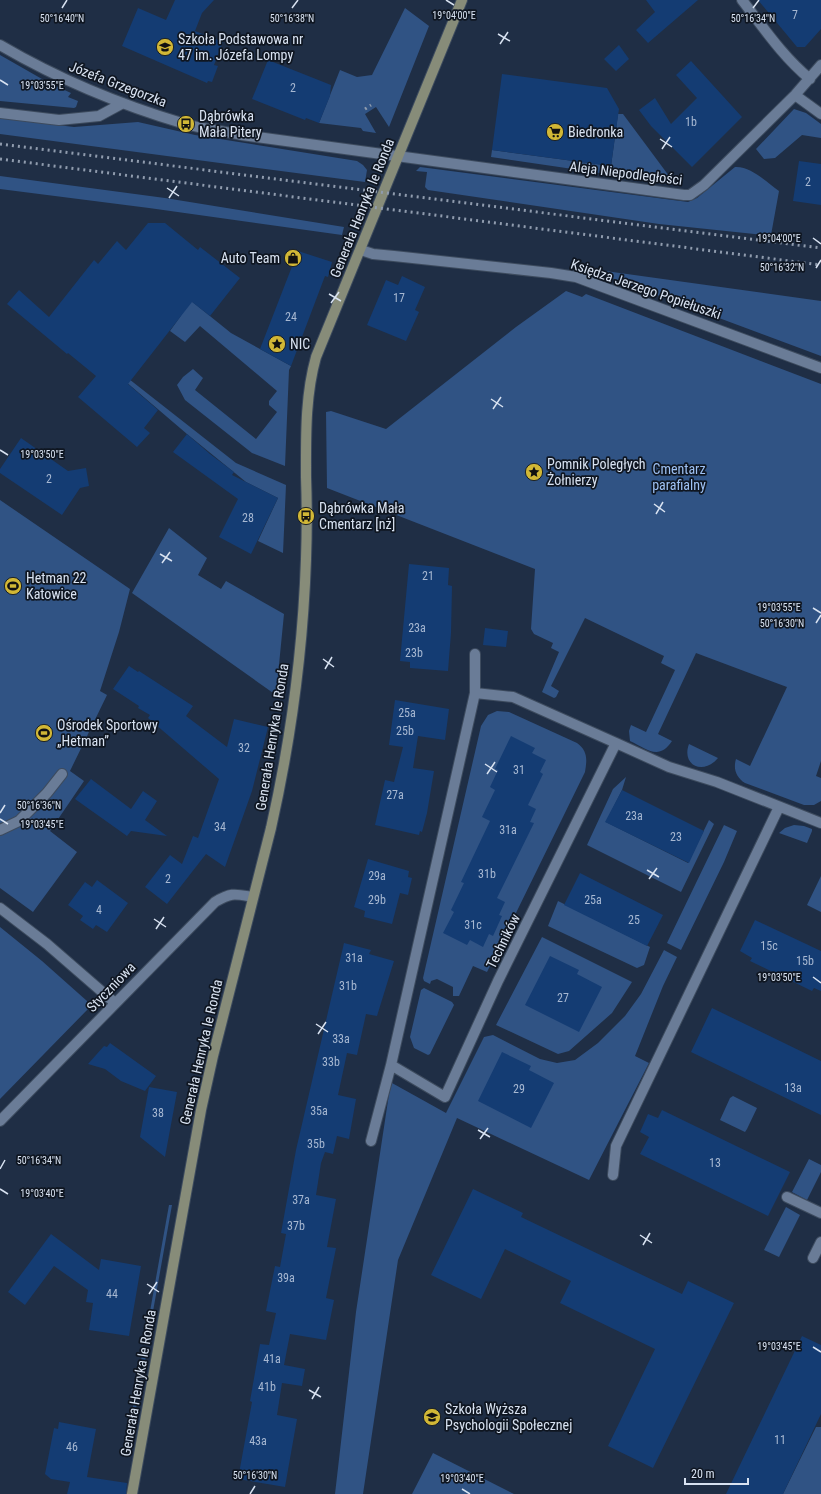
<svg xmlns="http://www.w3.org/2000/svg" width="821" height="1494" viewBox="0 0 821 1494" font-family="'Roboto Condensed',sans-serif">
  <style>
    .green { fill: #305384 }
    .building { fill: #143c73 }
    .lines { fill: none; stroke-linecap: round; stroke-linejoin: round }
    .lane-casing { stroke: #3d4b5e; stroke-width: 12 }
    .street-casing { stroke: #3d4b5e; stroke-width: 12 }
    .secondary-casing { stroke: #3d4b5e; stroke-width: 12 }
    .lane { stroke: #6a7c97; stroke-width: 10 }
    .street { stroke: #6a7c97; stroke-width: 10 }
    .secondary { stroke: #878c79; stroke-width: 10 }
    .rail { stroke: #909cae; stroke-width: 3; stroke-dasharray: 2 4; stroke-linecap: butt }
    .ticks { fill: none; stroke: #d8e2f1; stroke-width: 1.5 }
    .labels { text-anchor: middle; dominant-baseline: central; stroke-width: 3.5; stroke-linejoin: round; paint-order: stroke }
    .number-label { font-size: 12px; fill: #a7b8d2 }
    .poi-label { font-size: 14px; fill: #d8e2f1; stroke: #0f1621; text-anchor: start }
    .street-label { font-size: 14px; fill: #d8e2f1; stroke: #0f1621 }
    .park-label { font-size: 14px; fill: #9ec1f3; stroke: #0f1621 }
    .ticks-label { font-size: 10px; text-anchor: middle; fill: #d8e2f1; stroke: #0f1621; stroke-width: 3.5; stroke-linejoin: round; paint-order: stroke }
  </style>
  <rect width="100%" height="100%" fill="#1f2e45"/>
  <path class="green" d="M405,8L429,26L389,127L376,107L365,114L376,133L363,131L361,128L319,123L340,70L357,77L372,75Z
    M0,55L49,83L71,93L68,97L78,101L76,107L74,108L0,101Z
    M794,109L806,113L821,124V138L802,135L775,158L764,159L756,149Z
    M618,114H623L675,184L491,157L492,150L611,166Z
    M0,118L74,127L138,122L195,135L357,161L363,165L367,170L365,182L0,134Z
    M420,167L688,202L697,198L735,167C751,166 766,182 779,191L771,235H765L659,224L428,190L425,187L427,172L416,171Z
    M0,176L165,198L344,227L342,235L149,208L0,189Z
    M591,269L821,301V356L598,273Z
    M566,291L582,297L586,294L821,384V761L816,776L821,778V801L814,805H804L745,783C736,777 733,769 736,759L750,766L787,687L696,653L658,734L672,741C659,761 647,749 630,741L629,731L631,725L646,732L675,670L661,663L664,656L585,618L551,686L559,691L556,697L554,698L542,692L559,652L551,648L553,643L534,634L531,629L535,569L327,488L326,412L331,411L386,429L516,327Z
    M190,300L231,333L291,366L289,370L285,466L252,453L185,400L177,385L183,377L193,369L203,378L195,390L256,439L277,412L269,405V401L277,391L200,326L185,342L170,331L180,317Z
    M50,317L236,463L286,485L283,553L258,541L278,498L246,482L187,434Z
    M0,500L130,589L119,632L100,691L107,695L70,771L84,781L50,831L77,852L33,912L0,888Z
    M169,528L207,558L198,575L221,589L226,581L284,614L276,695L132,593Z
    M497,711L509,712L577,743C588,751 587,760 585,772L487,972L473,966L459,996H453V987L437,979L431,981L430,984L424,981L423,978L481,726L488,715Z
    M689,744L718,758C703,776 681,765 689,744Z
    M626,777L622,790L606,822L688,863L709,820L714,824L681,892L587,845L613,789Z
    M724,825L737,831L724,862L681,950L667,943Z
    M794,825L804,826L812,829V831L807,843L779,833L785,828Z
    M821,876V912L807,905Z
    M558,901L650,947L644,965L637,968L548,926Z
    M0,927L42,961L87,1001L88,1009L0,1099Z
    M542,937L632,982L612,1013L569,1051L558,1054L496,1025Z
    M664,950L677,957L663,986L635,1056L649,1063L589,1180L457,1118L398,1260L363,1494H335L356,1312L389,1094L392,1083L446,1113L484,1037L493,1035L540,1059L557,1063L575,1060L598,1043L625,1016L641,994Z
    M424,988L452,1002L454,1005L430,1054L428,1055L414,1048L410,1037L421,990Z
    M733,1096L757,1108L747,1129L745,1132L720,1120L730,1098Z
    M809,1159L821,1165V1172L807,1200L792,1192Z
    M169,1205H172L147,1345H144Z
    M786,1207L800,1215L779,1257L764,1250Z
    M142,1355L146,1356L135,1414L132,1413Z
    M816,1427H821V1494H783Z
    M433,1453L514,1494H412Z"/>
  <path class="building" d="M175,0H214L202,13L195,31L223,42L214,65L218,66L212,82L208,81L207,83L122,46L138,8L166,20Z
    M646,0H698L648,43L636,30L655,12Z
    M758,0H821V29L805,47H797Z
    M619,45L629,59L616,71L604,59Z
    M268,60L331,85L330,96L319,123L306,118L305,120L252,99Z
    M691,61L742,117L692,167L651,126L639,110L655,98L671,124L697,98L676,75Z
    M502,74L607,88L619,109L611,166L492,150Z
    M799,161L821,164V205L793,201Z
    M148,223H165L198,250L200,247L240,278L210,316L192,302L128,384L158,410L144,428L150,433L137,447L78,397L96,376L68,353L67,354L7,304L19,290L49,317L94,260L98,264L117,241L126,250Z
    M298,251L332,262L328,277L325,276L291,366L260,349Z
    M402,276L425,287L415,310L419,312L406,341L367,325L386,280L398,285Z
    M187,434L210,454L234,472L232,475L278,498L251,554L219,537L238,499L173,452Z
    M21,438L68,471L86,468L89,486L80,488L62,515L0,473V469Z
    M409,564L449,568L448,585L452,586L451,633L448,671L410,668V662L400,661Z
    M485,628L508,631L506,647L483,645Z
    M129,666L138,672L139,671L193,706L186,716L227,747L234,719L268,727L252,791L225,867L206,854L167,904L145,887L170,855L182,864L193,836L198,838L219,779L148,718L150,715L138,708L139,706L113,689Z
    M395,700L449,709L445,740L418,736L413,768L434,771L427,813L422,832L420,831L419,835L375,825L385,780L394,782L403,747L389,745Z
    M511,736L535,748L532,753L546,760L540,772L543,774L528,805L536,809L530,822L534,823L497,898L505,902L499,915L502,916L493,936L489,934L483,947L470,940L467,945L443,933L454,912L451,910L464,883L461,882L490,821L482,817L495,790L490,787L498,770L495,769Z
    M91,779L131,809L143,791L157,801L145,820L167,836L131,831L127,836L75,799Z
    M622,790L704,831L689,863L605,822Z
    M368,859L409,871L408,877L412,878L408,895L400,893L392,924L364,917L365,911L354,907Z
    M580,873L663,915L647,946L564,905Z
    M97,880L128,903L107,932L96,925L93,929L80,920L83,916L68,905L85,882L92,887Z
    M755,920L821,951V991L814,988L812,991L750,961L752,958L740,951Z
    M344,943L371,950L369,954L394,961L377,1016L366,1014L357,1055L347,1053L338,1095L356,1099L349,1139L337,1136L333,1154L325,1152L321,1163L316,1195L336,1199L327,1247L336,1248L326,1298L334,1300L326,1340L290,1334L284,1365L305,1369L302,1386L282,1383L277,1415L297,1419L285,1487L238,1479L252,1402L250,1401L260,1344L269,1345L276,1313L266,1311L275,1266L280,1267L286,1234L281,1233L296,1150Z
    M550,956L579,970L577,974L602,987L579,1032L525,1005Z
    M712,1008L821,1061V1115L691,1052Z
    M110,1043L156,1076L145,1091L121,1081L105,1069L88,1064L104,1046L107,1047Z
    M502,1052L531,1066L529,1070L554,1083L531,1128L478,1101Z
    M149,1087L177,1092L165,1157L140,1137Z
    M662,1110L790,1172L768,1216L640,1154L649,1137L640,1132L648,1114L658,1118Z
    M473,1189L523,1213L521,1217L682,1294L688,1281L734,1303L653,1468L608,1446L655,1349L560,1303L571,1281L505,1249L481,1299L431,1275Z
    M51,1234L99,1270L101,1259L141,1266L129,1336L89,1330L93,1303L86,1302L88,1290L54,1266L25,1305L8,1292Z
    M802,1336L821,1345V1414L783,1494H726Z
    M59,1422L96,1429L87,1477L127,1483L126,1494H67L70,1482L51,1479L45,1474L54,1428L58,1429Z"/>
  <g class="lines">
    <defs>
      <path id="lane" d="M0,830L19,821L47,793L62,774"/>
      <path id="street" d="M742,0C763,27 783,57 810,79
        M0,45C58,79 121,105 185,124C203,129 223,131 242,135L684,195H690L704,185L795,95L821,65
        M795,95L821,114
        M0,113L59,120L99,116L123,103
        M361,250L373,254L394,256L551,273L576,277L821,368
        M475,654V693L391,1065L445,1097L498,981L616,743L669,767L717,782L821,823
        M475,693L513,697L616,743
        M0,908L47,944L115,1003
        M0,1121L215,902C232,892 235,894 253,897
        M371,1141L391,1065
        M613,1175L616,1146L779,807
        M787,1197L821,1213
        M813,1258L821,1242"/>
      <path id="secondary" d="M132,1494L201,1110L213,1056L271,828C291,739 303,650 306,559C307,532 307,504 306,477C306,437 305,396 316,357L462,0"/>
    </defs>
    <use href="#lane" class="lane-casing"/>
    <use href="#street" class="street-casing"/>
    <use href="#secondary" class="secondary-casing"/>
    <use href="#lane" class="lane"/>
    <use href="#street" class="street"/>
    <use href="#secondary" class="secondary"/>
    <path class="rail" d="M365,109L371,105
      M0,144L821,248
      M0,159L821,265"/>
  </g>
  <path class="ticks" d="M446,0L454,5M62,8L67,0M292,8L298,0M753,8L759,0M498,34L510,41M500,44L508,32M0,80L8,85M660,139L672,147M662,149L670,137M167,188L179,196M169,198L177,186M813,238L821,244M816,268L821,260M329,294L341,301M331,303L339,292M491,399L503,407M493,409L501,397M0,450L8,455M654,504L665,512M656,514L663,502M160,554L172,561M162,563L170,552M813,608L821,613M816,623L821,615M323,659L334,667M325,669L332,657M485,764L497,772M487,774L495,762M0,813L5,805M0,819L8,824M647,870L659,877M649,879L657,868M154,919L166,927M156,929L164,917M813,977L821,983M316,1024L328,1032M318,1034L326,1022M478,1130L490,1137M480,1139L488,1128M0,1169L5,1160M0,1189L8,1194M640,1235L652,1243M643,1245L650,1233M147,1284L159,1292M149,1294L157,1282M813,1347L821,1352M309,1390L321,1397M312,1399L319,1387M462,1489L470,1494M250,1494L255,1486"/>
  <defs>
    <symbol id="school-disc" viewBox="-11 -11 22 22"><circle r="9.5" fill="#d1b736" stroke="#0f1621"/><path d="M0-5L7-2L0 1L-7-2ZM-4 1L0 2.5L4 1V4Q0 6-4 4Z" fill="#111"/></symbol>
    <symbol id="bus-disc" viewBox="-11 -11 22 22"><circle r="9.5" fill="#d1b736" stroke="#0f1621"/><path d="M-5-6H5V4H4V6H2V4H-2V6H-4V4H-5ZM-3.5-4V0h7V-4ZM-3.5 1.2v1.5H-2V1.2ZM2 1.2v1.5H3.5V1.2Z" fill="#111"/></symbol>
    <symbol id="supermarket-disc" viewBox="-11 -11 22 22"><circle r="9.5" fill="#d1b736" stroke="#0f1621"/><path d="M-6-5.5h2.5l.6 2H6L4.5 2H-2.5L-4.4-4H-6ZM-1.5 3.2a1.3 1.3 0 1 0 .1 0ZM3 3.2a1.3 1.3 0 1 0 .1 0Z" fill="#111"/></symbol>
    <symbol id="shop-disc" viewBox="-11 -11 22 22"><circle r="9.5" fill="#d1b736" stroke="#0f1621"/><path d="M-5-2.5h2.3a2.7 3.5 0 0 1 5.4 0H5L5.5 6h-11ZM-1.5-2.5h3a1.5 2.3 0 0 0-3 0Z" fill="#111"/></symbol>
    <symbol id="sight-disc" viewBox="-11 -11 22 22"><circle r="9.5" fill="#d1b736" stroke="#0f1621"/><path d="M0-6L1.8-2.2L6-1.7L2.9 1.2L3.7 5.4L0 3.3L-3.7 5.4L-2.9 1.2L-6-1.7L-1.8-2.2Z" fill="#111"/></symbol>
    <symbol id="stadium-disc" viewBox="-11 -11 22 22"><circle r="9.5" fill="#d1b736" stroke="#0f1621"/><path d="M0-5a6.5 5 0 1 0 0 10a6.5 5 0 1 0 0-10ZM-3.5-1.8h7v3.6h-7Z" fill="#111"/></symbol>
    <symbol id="university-disc" viewBox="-11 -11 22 22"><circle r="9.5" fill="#d1b736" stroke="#0f1621"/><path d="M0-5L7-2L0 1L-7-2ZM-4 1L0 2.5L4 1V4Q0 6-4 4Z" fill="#111"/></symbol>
  </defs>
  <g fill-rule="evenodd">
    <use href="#school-disc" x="155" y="37" width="20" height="20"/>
    <use href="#bus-disc" x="176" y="114" width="20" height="20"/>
    <use href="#supermarket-disc" x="545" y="122" width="20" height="20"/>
    <use href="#shop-disc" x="283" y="248" width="20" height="20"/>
    <use href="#sight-disc" x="267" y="334" width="20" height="20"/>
    <use href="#sight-disc" x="524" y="462" width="20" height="20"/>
    <use href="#bus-disc" x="296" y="506" width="20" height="20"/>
    <use href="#stadium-disc" x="3" y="576" width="20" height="20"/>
    <use href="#stadium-disc" x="34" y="723" width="20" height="20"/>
    <use href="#university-disc" x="422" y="1407" width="20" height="20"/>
  </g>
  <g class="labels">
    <g class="number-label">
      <text x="795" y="15">7</text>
      <text x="293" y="88">2</text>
      <text x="691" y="122">1b</text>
      <text x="808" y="182">2</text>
      <text x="399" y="298">17</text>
      <text x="291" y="317">24</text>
      <text x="49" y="479">2</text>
      <text x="248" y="518">28</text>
      <text x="428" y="576">21</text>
      <text x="417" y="628">23a</text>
      <text x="414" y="653">23b</text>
      <text x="407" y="713">25a</text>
      <text x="405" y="731">25b</text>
      <text x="244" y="748">32</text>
      <text x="519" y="770">31</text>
      <text x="395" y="795">27a</text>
      <text x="634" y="816">23a</text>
      <text x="220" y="827">34</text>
      <text x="508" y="830">31a</text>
      <text x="676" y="837">23</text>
      <text x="487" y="874">31b</text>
      <text x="377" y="876">29a</text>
      <text x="168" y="879">2</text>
      <text x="377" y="900">29b</text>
      <text x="593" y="900">25a</text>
      <text x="99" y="910">4</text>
      <text x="634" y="920">25</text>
      <text x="473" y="925">31c</text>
      <text x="769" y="946">15c</text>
      <text x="354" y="958">31a</text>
      <text x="805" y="961">15b</text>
      <text x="348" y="986">31b</text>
      <text x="563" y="998">27</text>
      <text x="341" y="1039">33a</text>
      <text x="331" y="1062">33b</text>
      <text x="793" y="1088">13a</text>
      <text x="519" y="1089">29</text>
      <text x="319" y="1111">35a</text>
      <text x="158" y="1113">38</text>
      <text x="316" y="1144">35b</text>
      <text x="715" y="1163">13</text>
      <text x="301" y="1200">37a</text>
      <text x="296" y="1226">37b</text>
      <text x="286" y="1278">39a</text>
      <text x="112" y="1294">44</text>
      <text x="272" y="1359">41a</text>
      <text x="267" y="1387">41b</text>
      <text x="780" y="1440">11</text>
      <text x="258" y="1441">43a</text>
      <text x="72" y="1447">46</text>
    </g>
    <g class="poi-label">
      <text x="178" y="39">Szkoła Podstawowa nr<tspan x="178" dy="16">47 im. Józefa Lompy</tspan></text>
      <text x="199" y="116">Dąbrówka<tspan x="199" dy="16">Mała Pitery</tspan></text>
      <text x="568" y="132">Biedronka</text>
      <text x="280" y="258" text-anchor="end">Auto Team</text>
      <text x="290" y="344">NIC</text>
      <text x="547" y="464">Pomnik Poległych<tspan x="547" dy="16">Żołnierzy</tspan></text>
      <text x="319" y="508">Dąbrówka Mała<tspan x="319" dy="16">Cmentarz [nż]</tspan></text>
      <text x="26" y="578">Hetman 22<tspan x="26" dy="16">Katowice</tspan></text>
      <text x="57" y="725">Ośrodek Sportowy<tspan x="57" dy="16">„Hetman”</tspan></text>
      <text x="445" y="1409">Szkoła Wyższa<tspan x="445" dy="16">Psychologii Społecznej</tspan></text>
    </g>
    <g class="street-label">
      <text transform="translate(118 84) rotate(21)">Józefa Grzegorzka</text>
      <text transform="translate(626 173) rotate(7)">Aleja Niepodległości</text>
      <text transform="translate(362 208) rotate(-68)">Generała Henryka le Ronda</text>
      <text transform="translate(646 289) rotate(19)">Księdza Jerzego Popiełuszki</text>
      <text transform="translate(272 737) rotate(-81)">Generała Henryka le Ronda</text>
      <text transform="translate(503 941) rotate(-64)">Techników</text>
      <text transform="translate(111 987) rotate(-46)">Styczniowa</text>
      <text transform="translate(201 1052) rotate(-77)">Generała Henryka le Ronda</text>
      <text transform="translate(138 1383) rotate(-80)">Generała Henryka le Ronda</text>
    </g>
    <g class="park-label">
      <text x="679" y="469">Cmentarz<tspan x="679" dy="16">parafialny</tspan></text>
    </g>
  </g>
  <g class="ticks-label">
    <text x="454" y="19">19°04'00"E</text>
    <text x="62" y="22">50°16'40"N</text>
    <text x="292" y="22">50°16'38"N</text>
    <text x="753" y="22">50°16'34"N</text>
    <text x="42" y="89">19°03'55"E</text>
    <text x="779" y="242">19°04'00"E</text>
    <text x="782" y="271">50°16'32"N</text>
    <text x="42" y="458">19°03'50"E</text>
    <text x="779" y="611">19°03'55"E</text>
    <text x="782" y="627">50°16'30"N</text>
    <text x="39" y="809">50°16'36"N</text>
    <text x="42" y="828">19°03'45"E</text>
    <text x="779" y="981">19°03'50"E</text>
    <text x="39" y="1164">50°16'34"N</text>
    <text x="42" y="1197">19°03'40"E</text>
    <text x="779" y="1350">19°03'45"E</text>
    <text x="255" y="1479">50°16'30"N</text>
    <text x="462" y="1482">19°03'40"E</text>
  </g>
  <path d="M685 1478v6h63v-6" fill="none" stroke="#d8e2f1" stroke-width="2"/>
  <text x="691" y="1478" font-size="12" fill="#d8e2f1" stroke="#0f1621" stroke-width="3" paint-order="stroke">20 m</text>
</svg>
